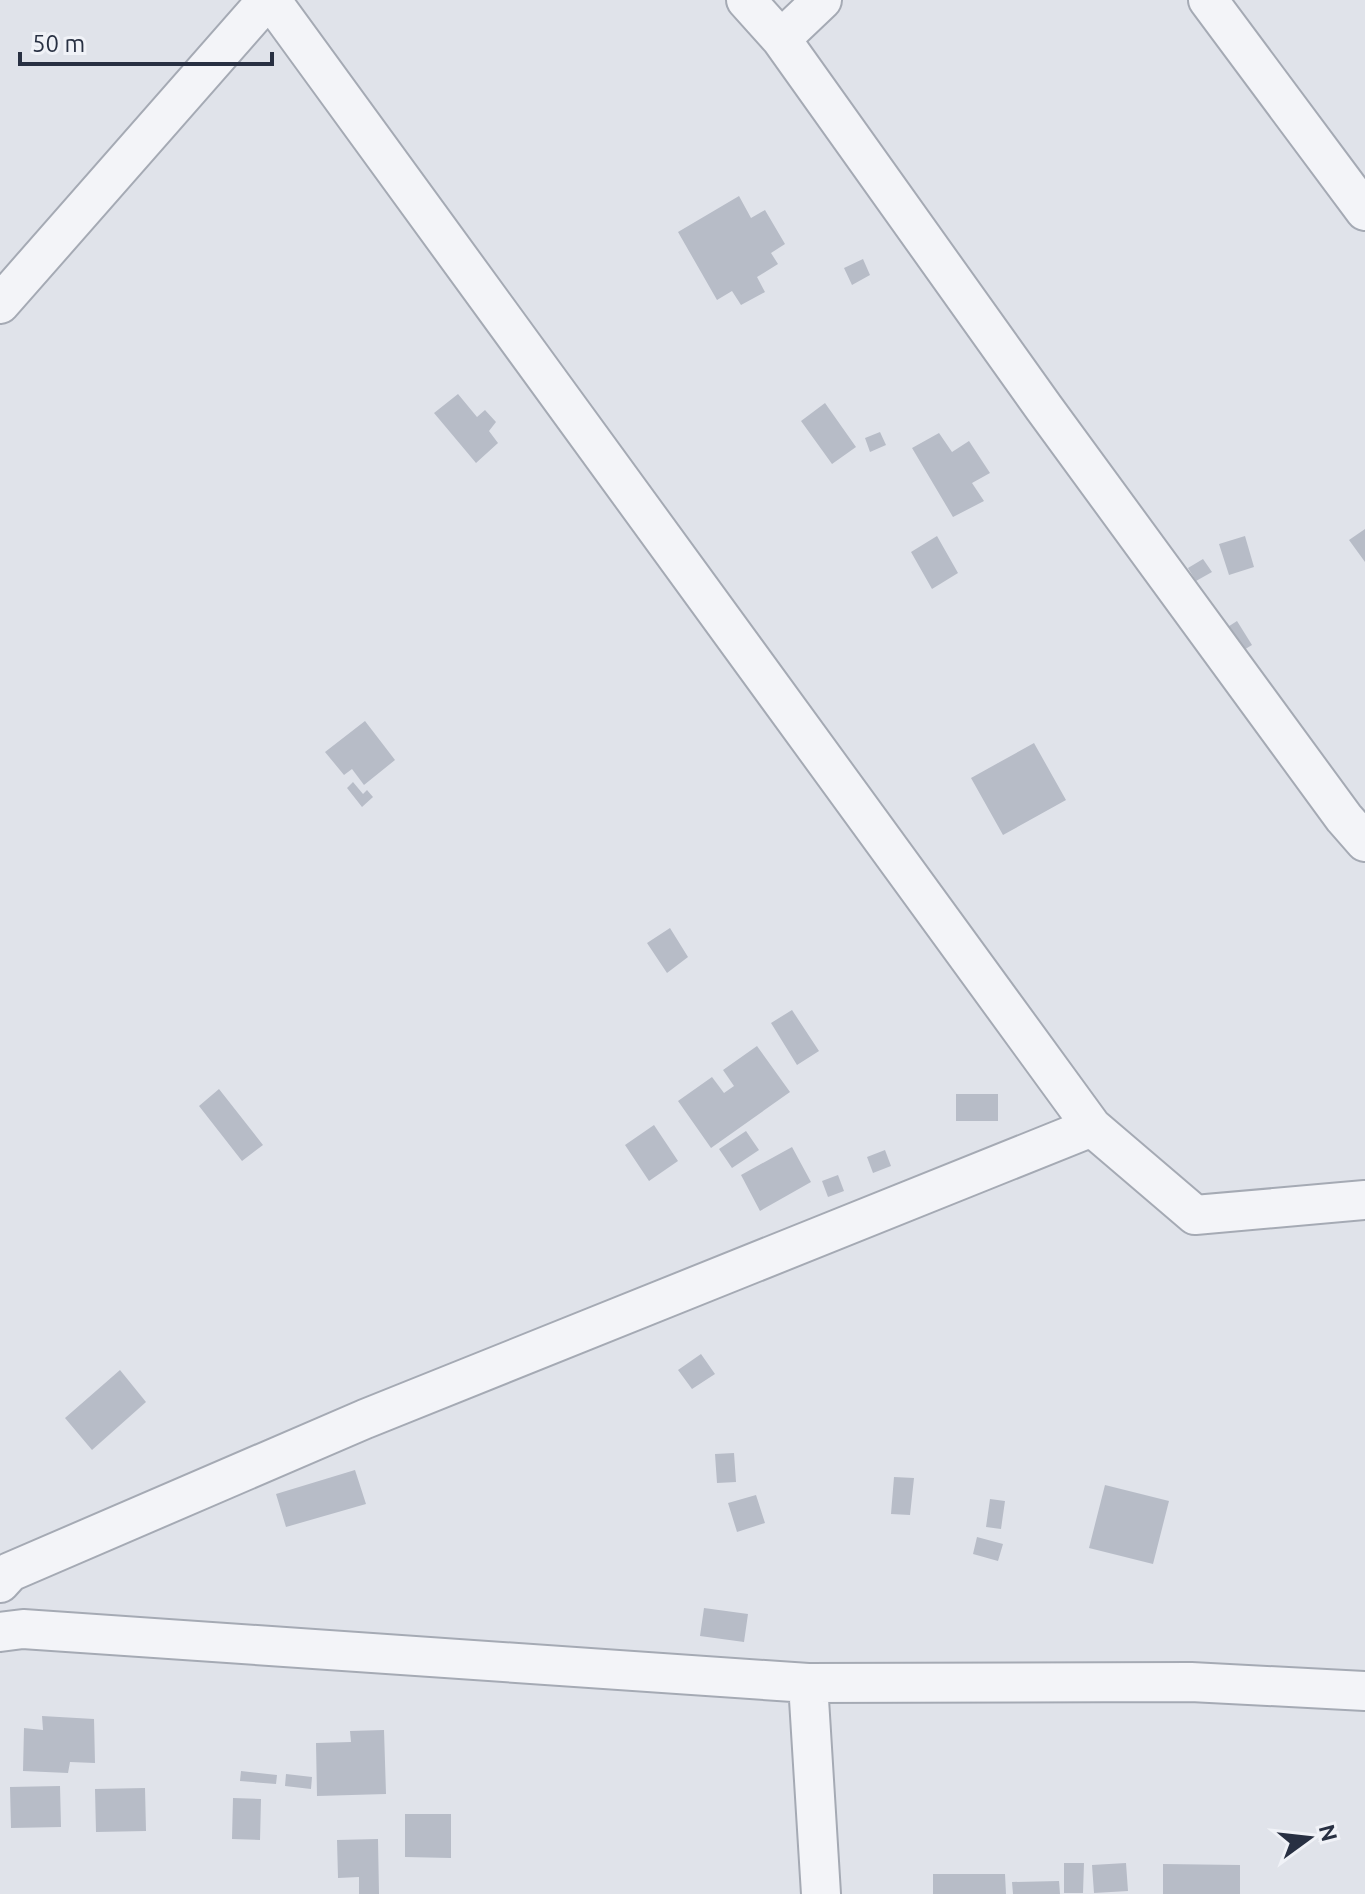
<svg xmlns="http://www.w3.org/2000/svg" width="1365" height="1894" viewBox="0 0 1365 1894" font-family="Ubuntu,sans-serif">
  <style>
    .building { fill: #b7bcc7 }
    .lines { fill: none; stroke-linecap: round; stroke-linejoin: round }
    .minor-casing { stroke: #a5aab4; stroke-width: 42 }
    .minor { stroke: #f3f4f8; stroke-width: 38 }
  </style>
  <rect width="100%" height="100%" fill="#e0e3ea"/>
  <path class="building" d="M739,196L751,218L765,210L785,244L771,253L778,264L757,277L765,292L741,305L732,291L717,300L678,232Z
    M863,259L870,275L852,285L844,268Z
    M458,394L477,417L485,410L496,422L489,431L498,443L476,463L434,413Z
    M825,403L856,447L832,464L801,421Z
    M880,432L886,445L870,452L865,438Z
    M939,433L952,452L969,441L990,473L972,483L984,501L953,517L912,448Z
    M1365,529V562L1349,540Z
    M937,536L958,573L932,589L911,552Z
    M1245,536L1254,567L1229,575L1219,544Z
    M1203,559L1212,572L1196,581L1188,568Z
    M1237,621L1252,645L1237,654L1223,630Z
    M365,721L395,760L364,785L352,769L344,775L325,752Z
    M1034,743L1066,800L1003,835L971,778Z
    M353,782L363,794L367,790L373,797L362,807L347,788Z
    M670,928L688,957L667,973L647,943Z
    M792,1010L819,1051L797,1065L771,1023Z
    M757,1046L790,1092L711,1148L678,1101L712,1077L724,1093L734,1086L723,1070Z
    M219,1089L263,1145L242,1161L199,1106Z
    M956,1094H998V1121H956Z
    M654,1125L678,1161L649,1181L625,1145Z
    M746,1131L759,1150L732,1168L719,1149Z
    M792,1147L811,1182L760,1211L741,1175Z
    M885,1150L891,1166L873,1173L867,1157Z
    M838,1175L844,1191L828,1197L822,1181Z
    M701,1354L715,1374L692,1389L678,1370Z
    M120,1370L146,1402L92,1450L65,1418Z
    M734,1453L736,1482L717,1483L715,1454Z
    M355,1470L366,1504L286,1527L276,1494Z
    M894,1477L914,1478L910,1515L891,1514Z
    M1105,1485L1169,1501L1153,1564L1089,1548Z
    M756,1495L765,1523L737,1532L728,1503Z
    M990,1499L1005,1501L1001,1529L986,1527Z
    M977,1537L1003,1544L998,1561L973,1554Z
    M704,1608L748,1614L744,1642L700,1636Z
    M42,1716L94,1719L95,1763L70,1762L68,1773L23,1771L24,1728L43,1730Z
    M384,1730L386,1794L317,1796L316,1743L351,1742L350,1731Z
    M241,1771L277,1775L276,1784L240,1781Z
    M286,1774L312,1777L311,1789L285,1786Z
    M60,1786L61,1827L11,1828L10,1787Z
    M145,1788L146,1831L96,1832L95,1789Z
    M233,1798L261,1799L260,1840L232,1839Z
    M405,1814H451V1858L405,1857Z
    M378,1839L379,1894H359V1877L338,1878L337,1840Z
    M1064,1863H1084L1083,1893H1064Z
    M1126,1863L1128,1891L1094,1893L1092,1865Z
    M1163,1864L1240,1865V1894H1163Z
    M933,1874H1005L1006,1894H933Z
    M1059,1881L1060,1894H1013L1012,1882Z"/>
  <g class="lines">
    <defs>
      <path id="minor" d="M271,0L1092,1127L1195,1215L1365,1200
        M746,0L781,39L1044,408L1344,818L1365,842
        M1208,0L1365,211
        M781,39L822,0
        M0,304L267,0
        M0,1583L10,1572L365,1419L1092,1127
        M0,1632L23,1629L808,1683L1191,1682L1365,1691
        M808,1683L821,1894"/>
    </defs>
    <use href="#minor" class="minor-casing"/>
    <use href="#minor" class="minor"/>
  </g>
  <g transform="translate(1309 1838) rotate(75)" stroke="#f0f2f7" stroke-width="6" paint-order="stroke">
  <path d="M0-6L14 30L0 20L-14 30Z" fill="#283042"/>
  <text y="-12" font-size="22" font-weight="bold" text-anchor="middle" fill="#283042">N</text>
  </g>
  <path d="M20 52v12h252v-12" fill="none" stroke="#283042" stroke-width="4"/>
  <text x="32" y="52" font-size="24" fill="#283042" stroke="#f0f2f7" stroke-width="6" paint-order="stroke">50 m</text>
</svg>
